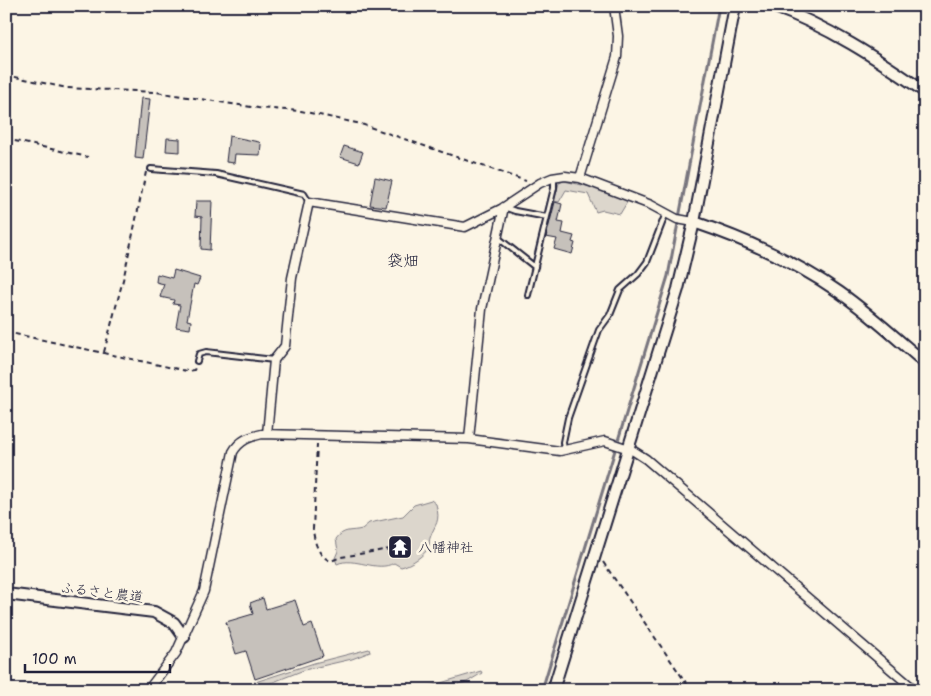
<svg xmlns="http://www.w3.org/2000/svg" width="931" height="696" viewBox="0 0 931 696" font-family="'Shantell Sans','Klee One',sans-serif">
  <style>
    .green { fill: #dcd6cc; stroke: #7f7c84 }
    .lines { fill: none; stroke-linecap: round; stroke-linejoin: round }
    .stream { stroke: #78757e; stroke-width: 3 }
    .building { fill: #c6c1bb; stroke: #22223b }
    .service-casing { stroke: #22223b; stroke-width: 8 }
    .minor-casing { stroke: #22223b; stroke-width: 11 }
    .tertiary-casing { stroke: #22223b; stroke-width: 14 }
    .path { stroke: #22223b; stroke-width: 2; stroke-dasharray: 5 4; stroke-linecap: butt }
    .service { stroke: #fcf5e5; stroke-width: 4 }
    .minor { stroke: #fcf5e5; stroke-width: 8 }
    .tertiary { stroke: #fcf5e5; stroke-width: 10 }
    .labels { text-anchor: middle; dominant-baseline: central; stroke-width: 5; stroke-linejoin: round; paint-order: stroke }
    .poi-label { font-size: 14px; fill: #22223b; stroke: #fcf5e5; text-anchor: start }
    .street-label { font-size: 14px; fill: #22223b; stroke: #fcf5e5 }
    .quarter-label { font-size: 16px; fill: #22223b; stroke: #fcf5e5 }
  </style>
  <rect width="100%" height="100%" fill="#fcf5e5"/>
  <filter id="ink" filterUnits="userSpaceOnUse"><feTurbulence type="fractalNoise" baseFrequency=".02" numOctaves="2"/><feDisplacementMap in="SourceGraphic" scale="10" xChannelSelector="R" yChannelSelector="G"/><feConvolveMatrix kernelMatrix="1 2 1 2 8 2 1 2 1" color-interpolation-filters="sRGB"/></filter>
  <g filter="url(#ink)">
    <path class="green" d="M564,181L600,189L629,199L620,214L603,210L596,212L588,194L566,190L559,202L554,201L559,183Z
      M431,500L436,504C441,523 435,523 430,538C429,540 430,543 429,546C426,555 410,565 401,567L394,563C377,573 354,556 337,564L335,558L338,551L336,539C344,528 351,532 362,529L369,523L403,516L414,505Z
      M369,649L370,652L352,659L304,670L253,690H245L243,686L314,663Z
      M481,671L482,673L467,682L458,684V689L455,690H417Z"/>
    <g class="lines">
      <path class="stream" d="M542,690L668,276L719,6"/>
    </g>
    <path class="building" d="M141,98L150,99L143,159L135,158Z
      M229,136L259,142L261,144L260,155L235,154L234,163L226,162Z
      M167,138L180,139V152L166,151Z
      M344,146L363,152L359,163L340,157Z
      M375,177L392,181L386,207L370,205Z
      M196,201H212L210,250L201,249L202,217L195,216Z
      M555,202L562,204L558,222L564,223L562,233L574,236L572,242L575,243L572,254L554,249L557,239L546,237Z
      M174,270L200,278L197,285L194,284L187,320L191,321L190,329L176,327L180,305L173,304L174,300L160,297L164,284L156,282L157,274L172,278Z
      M263,598L266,609L295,600L304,627L312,624L323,656L255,679L246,651L236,654L226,622L253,614L250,603Z"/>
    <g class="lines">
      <defs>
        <path id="service" d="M151,169L216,174L304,194L309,202
          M504,207L515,211L547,217
          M497,237L535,267
          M528,295L554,188V177
          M197,361L199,354L206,352L274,360
          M564,451L563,442L568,418L599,330L610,315L620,290L638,274L647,262L666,213"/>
        <path id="minor" d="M580,178L617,57L618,36L614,6
          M267,434L274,360L285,346L292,278L309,202L465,227L501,209L540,183L552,178L565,176L580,178L651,205L677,219L694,222
          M469,439L482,309L504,207
          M148,690L176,653L204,591L233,452C240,440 249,437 262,434L469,439L560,451L605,441L632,450L646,459L915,690"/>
        <path id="tertiary" d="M772,6C826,25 878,59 925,92
          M694,222C744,239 796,262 839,292C869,313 897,339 925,363
          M6,594L154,612L174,623L184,637
          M553,690L678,289L694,222L735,6"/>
      </defs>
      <use href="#service" class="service-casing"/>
      <use href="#minor" class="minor-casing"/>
      <use href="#tertiary" class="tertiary-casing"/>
      <path class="path" d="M6,75L67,88L156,92L258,108L301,111L361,124L526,181
        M6,139L88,157
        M6,332L187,371L194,370L195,368
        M104,352L124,276L146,172
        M317,444L313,529C314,541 318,557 331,561L341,557L396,548
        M603,562L691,690"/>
      <use href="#service" class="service"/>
      <use href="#minor" class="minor"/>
      <use href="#tertiary" class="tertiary"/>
    </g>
  </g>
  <defs>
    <symbol id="temple-square" viewBox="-11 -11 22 22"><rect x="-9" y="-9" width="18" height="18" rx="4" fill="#22223b" stroke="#fcf5e5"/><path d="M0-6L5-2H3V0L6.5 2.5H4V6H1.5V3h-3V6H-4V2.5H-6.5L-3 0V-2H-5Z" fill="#fff"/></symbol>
  </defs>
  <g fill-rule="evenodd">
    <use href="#temple-square" x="386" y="533" width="28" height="28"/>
  </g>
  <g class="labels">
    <g class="poi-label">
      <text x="418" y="547">八幡神社</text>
    </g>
    <g class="street-label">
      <text transform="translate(102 592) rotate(7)">ふるさと農道</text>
    </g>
    <g class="quarter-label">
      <text x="403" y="260">袋畑</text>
    </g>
  </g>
  <rect width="931" height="696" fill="none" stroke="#fcf5e5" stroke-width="25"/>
  <rect x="12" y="12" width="906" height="671" fill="none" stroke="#22223b" stroke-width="2" filter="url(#ink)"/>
  <path d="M25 664v8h145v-8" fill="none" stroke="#22223b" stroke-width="2.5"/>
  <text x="32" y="664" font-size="15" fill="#22223b" stroke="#fcf5e5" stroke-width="4" paint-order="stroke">100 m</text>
</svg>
